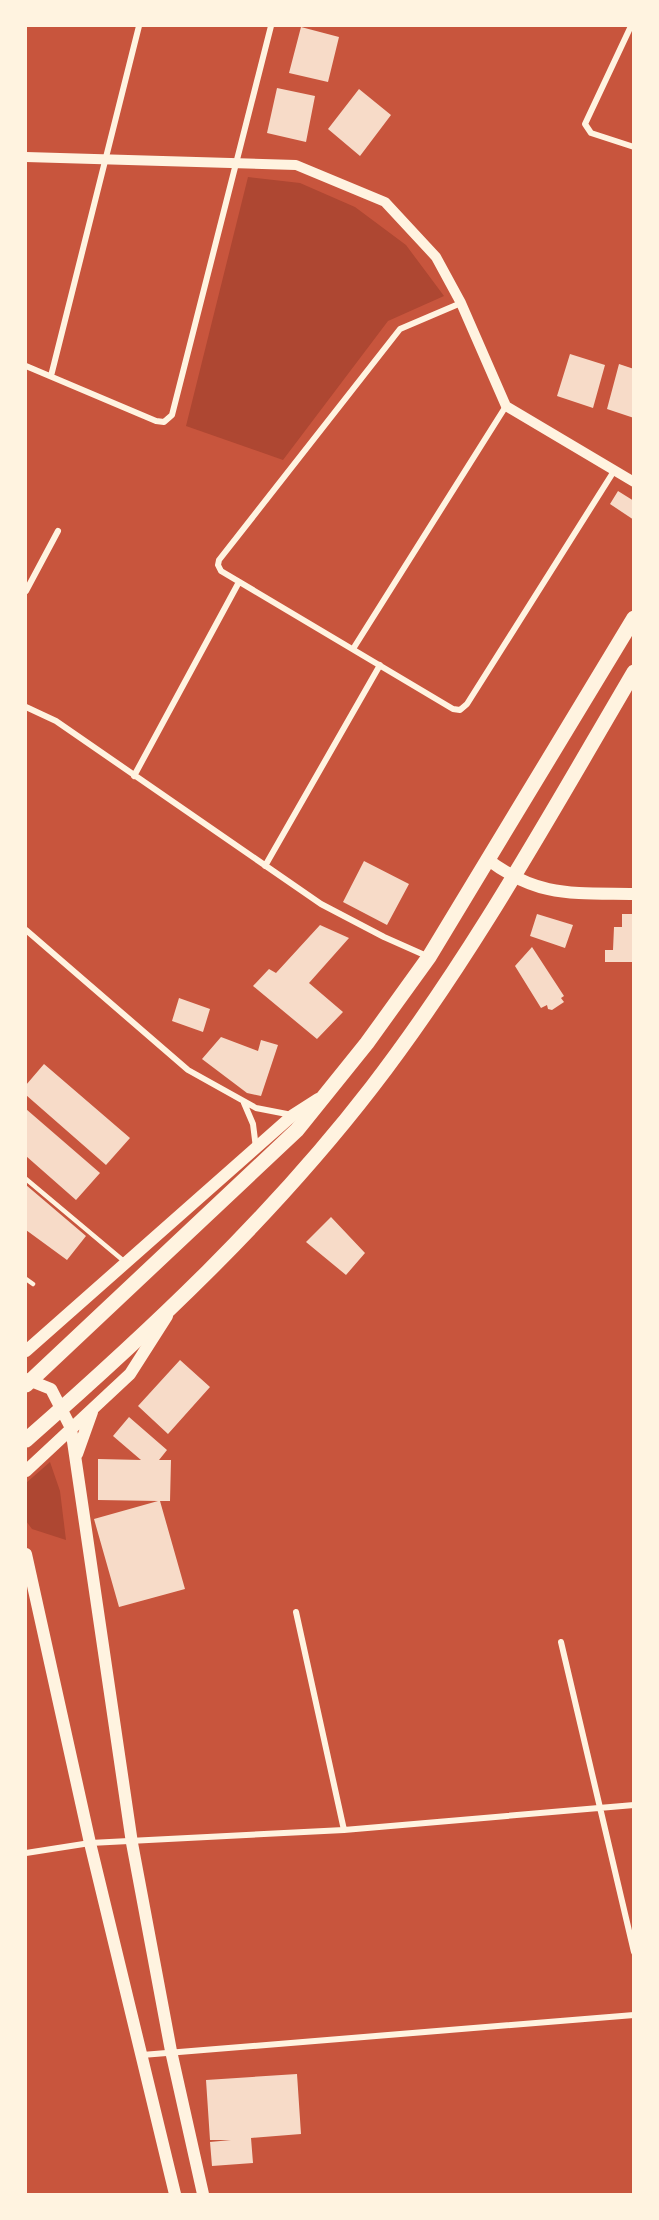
<svg xmlns="http://www.w3.org/2000/svg" width="659" height="2220" viewBox="0 0 659 2220" font-family="'PT Sans Narrow',sans-serif">
  <style>
    .green { fill: #ae4732 }
    .building { fill: #f7dbc8 }
    .lines { fill: none; stroke-linecap: round; stroke-linejoin: round }
    .service { stroke: #fff3e0; stroke-width: 4.5 }
    .minor { stroke: #fff3e0; stroke-width: 6 }
    .tertiary { stroke: #fff3e0; stroke-width: 10 }
    .secondary { stroke: #fff3e0; stroke-width: 12 }
    .primary { stroke: #fff3e0; stroke-width: 15 }
  </style>
  <rect width="100%" height="100%" fill="#c8553d"/>
  <path class="green" d="M248,177L300,183L355,207L406,245L444,296L388,321L283,460L186,426Z
    M50,1462L60,1491L66,1540L32,1529L26,1521V1483Z"/>
  <path class="building" d="M301,27L339,37L328,82L289,73Z
    M277,88L315,96L306,142L267,133Z
    M359,89L391,115L360,156L328,129Z
    M570,354L605,365L593,408L557,396Z
    M619,364L634,369V418L607,409Z
    M618,491L634,501V520L610,504Z
    M364,861L409,884L387,925L343,902Z
    M537,914L573,925L565,948L530,936Z
    M622,914H634V962H605V950H613L614,927H622Z
    M320,925L349,938L309,983L343,1012L317,1039L253,986L269,969L276,973Z
    M532,947L564,996L561,998L564,1002L552,1010L548,1009L547,1005L541,1008L515,966Z
    M179,998L210,1009L203,1032L172,1021Z
    M221,1037L258,1051L261,1040L278,1045L261,1096L247,1093L202,1059Z
    M44,1064L130,1138L106,1165L26,1095V1085Z
    M26,1109L100,1173L76,1200L26,1156Z
    M26,1185L86,1236L67,1260L26,1230Z
    M331,1217L365,1253L346,1275L306,1242Z
    M180,1360L210,1387L168,1434L138,1406Z
    M129,1417L167,1450L159,1460H171L170,1501H160L185,1589L119,1607L94,1519L158,1501L98,1500V1459L141,1460L113,1436Z
    M297,2074L301,2134L251,2138L253,2163L212,2166L210,2142L231,2140H210L206,2080Z"/>
  <g class="lines">
    <path class="service" d="M26,1179L125,1262
      M26,1279L33,1284"/>
    <path class="minor" d="M631,26L585,124L591,133L634,147
      M461,303L400,329L219,560L218,565L221,571L453,709L460,710L467,704L614,471
      M26,366L156,421L164,422L172,415L271,26
      M51,376L139,26
      M26,591L58,531
      M353,649L506,406
      M26,707L56,721L321,904L384,937L429,957
      M134,776L239,582
      M265,866L380,665
      M26,930L188,1070L256,1108L292,1115
      M244,1103L253,1124L256,1148
      M296,1612L344,1830
      M561,1642L634,1952
      M26,1853L90,1843L344,1830L634,1805
      M142,2055L634,2015"/>
    <path class="tertiary" d="M26,157L296,165L385,202L436,257L461,303L506,406L634,482"/>
    <path class="secondary" d="M487,859C538,898 572,893 634,894
      M26,1351L293,1115L318,1099
      M26,1379L51,1389L71,1428L132,1843L171,2051L203,2194
      M77,1454L92,1412
      M26,1471L130,1374L167,1316
      M26,1554L90,1843L175,2194"/>
    <path class="primary" d="M26,1385L297,1130L367,1043L429,957L634,618
      M26,1440C150,1331 271,1218 372,1087C472,957 551,813 634,672"/>
  </g>
  <rect width="659" height="2220" fill="none" stroke="#fff3e0" stroke-width="54"/>
</svg>
